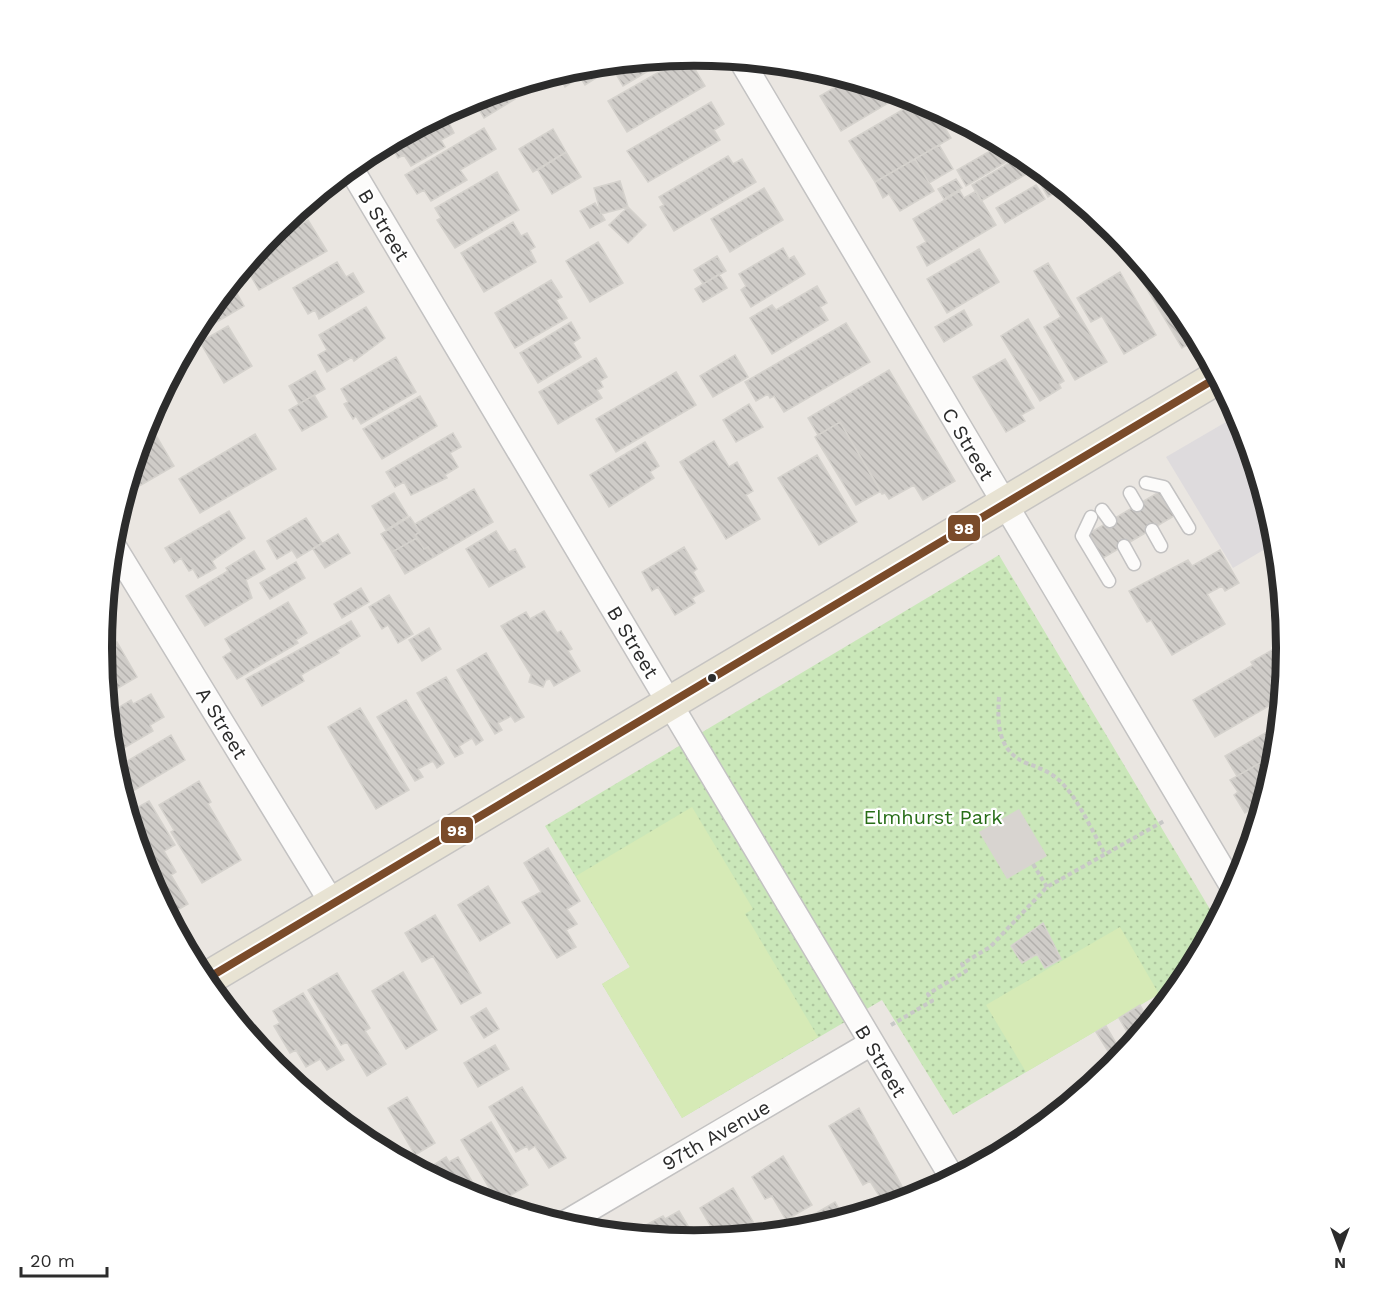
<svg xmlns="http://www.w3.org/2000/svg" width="1388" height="1297" viewBox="0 0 1388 1297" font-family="'Work Sans',sans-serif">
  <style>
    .industrial { fill: #dedbdd }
    .park { fill: url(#park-dots) }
    .pitch { fill: #d6eab6 }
    .plaza { fill: #d8d4d0 }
    .building { fill: url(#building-back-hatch); stroke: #d5d2cd; stroke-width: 1.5 }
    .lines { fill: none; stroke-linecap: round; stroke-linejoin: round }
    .service-casing { stroke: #c3c2c2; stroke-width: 15 }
    .minor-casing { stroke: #c3c2c2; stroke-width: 27 }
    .primary-casing { stroke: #c6c4c2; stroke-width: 36 }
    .path { stroke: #c8c8c7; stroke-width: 4; stroke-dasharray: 4.5 3; stroke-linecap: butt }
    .service { stroke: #fcfbfa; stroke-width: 12 }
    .minor { stroke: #fcfbfa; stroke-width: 24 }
    .primary { stroke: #e8e3d3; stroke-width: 33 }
    .bus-1-casing { stroke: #fff; stroke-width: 12 }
    .bus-1 { stroke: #7a4b2a; stroke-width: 8 }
    .bus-dot { fill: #2c2c2c; stroke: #fff; stroke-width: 2 }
    .labels { text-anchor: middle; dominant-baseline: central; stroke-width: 4.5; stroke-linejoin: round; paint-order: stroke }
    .street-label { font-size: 20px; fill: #2c2c2c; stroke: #fff }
    .park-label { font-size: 20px; fill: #276d17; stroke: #fff }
    .rim { fill: none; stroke: #2c2c2c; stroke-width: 8 }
    .line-badge { stroke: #fff; stroke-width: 2 }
    .badge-label { font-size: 16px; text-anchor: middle; font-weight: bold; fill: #fff }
  </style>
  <defs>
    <pattern id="park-dots" width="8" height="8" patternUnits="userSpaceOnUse" patternTransform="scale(1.5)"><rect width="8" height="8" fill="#cae7b9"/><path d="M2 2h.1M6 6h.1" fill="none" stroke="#aec69f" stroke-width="1.8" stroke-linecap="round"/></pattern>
    <pattern id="building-back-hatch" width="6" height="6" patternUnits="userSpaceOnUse" patternTransform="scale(1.5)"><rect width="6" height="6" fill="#cfccc8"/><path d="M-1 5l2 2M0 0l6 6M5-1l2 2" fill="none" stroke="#b2afac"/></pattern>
  </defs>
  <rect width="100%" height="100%" fill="#eae6e1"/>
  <path class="industrial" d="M1238,415L1277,542L1233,568L1166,457Z"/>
  <path class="park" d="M999,555L1217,921L1190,973L1159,991V994L953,1115L882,1000L682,1118L602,984L630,967L545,826Z"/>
  <path class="pitch" d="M692,807L753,909L745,914L818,1037L682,1118L602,984L630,967L576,876Z
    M1120,927L1159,994L1026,1072L986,1005Z"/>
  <path class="plaza" d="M1019,809L1047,856L1007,879L979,832Z"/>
  <path class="building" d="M687,56L705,86L627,132L608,101Z
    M670,58L623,86L610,64Z
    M603,64L607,71L585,85L580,77L565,87L557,73L579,67Z
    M849,79L899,94L900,96L841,131L820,96Z
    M509,88L515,99L484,118L473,99Z
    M919,100L932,106L951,138L875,182L849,141Z
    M711,102L724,124L714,130L720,140L648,182L627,151Z
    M444,113L454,133L441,140L445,147L411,166L404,155L398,158L389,142Z
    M484,128L496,149L460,170L467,180L431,201L424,190L417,194L405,175Z
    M553,129L566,152L533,172L519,149Z
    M1002,144L1013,150L1016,156L966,186L957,170Z
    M939,145L953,169L929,183L915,159Z
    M566,152L581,177L552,194L538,170Z
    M728,156L733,164L742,159L756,182L674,231L660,207L664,205L659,197Z
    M1019,157L1028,173L981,201L972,185Z
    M915,159L934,191L900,211L889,194L883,198L875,182Z
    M1036,165L1063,188L1048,197L1031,168Z
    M497,172L519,210L455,248L437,220L441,218L435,208Z
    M956,179L962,188L944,199L938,189Z
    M620,181L628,207L601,214L594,188Z
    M1036,185L1045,199L1005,223L996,208Z
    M764,188L783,220L730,252L711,219Z
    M960,191L964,198L976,191L996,225L927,266L917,247L926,242L913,219Z
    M595,203L605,220L590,228L580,211Z
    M306,204L311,213L267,238L275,229Z
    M628,207L646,225L628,243L609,225Z
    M308,220L327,251L259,290L245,266L258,250Z
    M513,222L521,236L527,233L535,247L530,250L536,262L484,292L461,253Z
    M1110,227L1187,319L1198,339L1182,348Z
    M598,242L623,283L590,302L566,261Z
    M783,248L789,259L794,256L805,274L751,307L741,290L746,286L739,274Z
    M979,249L999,282L947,313L927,279Z
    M717,256L726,271L703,284L694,270Z
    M337,262L346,277L353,273L364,292L319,319L315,310L308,314L293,288Z
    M1048,263L1107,362L1075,380L1044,327L1061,317L1034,271Z
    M1120,272L1156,335L1124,354L1102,316L1091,322L1077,298Z
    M719,274L727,288L703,302L695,289Z
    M551,280L562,297L556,300L567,318L515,348L495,313Z
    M817,286L827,303L820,307L828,320L772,354L750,318L772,305L776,310Z
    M234,288L244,306L210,326L204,316L219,297Z
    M366,307L385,338L354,361L352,357L327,372L318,355L327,350L319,335Z
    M964,310L972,325L944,342L935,327Z
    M1028,319L1064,381L1059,384L1061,388L1040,401L1001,336Z
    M571,322L580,338L573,343L581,357L538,383L520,353Z
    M846,323L870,362L784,412L774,396L770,398L768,394L756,401L745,382Z
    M228,326L252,366L224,383L200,342Z
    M735,355L748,377L713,397L700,376Z
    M396,357L416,392L361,424L356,416L353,419L344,404L348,402L341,389Z
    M596,358L607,377L600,381L603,387L597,390L602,398L558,424L539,392Z
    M1005,359L1034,408L1021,415L1025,421L1006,432L973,377Z
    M889,370L955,481L923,500L914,485L889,499L885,493L882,494L840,422L818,435L808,418Z
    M315,371L325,389L299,404L289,386Z
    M676,372L696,405L616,452L596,419Z
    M162,391L167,400L155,407L160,414L146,422Z
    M314,395L327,417L302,431L289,410Z
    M420,396L437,426L382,459L363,429Z
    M749,404L763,427L736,442L723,420Z
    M840,422L881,491L856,505L815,437Z
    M154,432L174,466L129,492L126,487L141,440Z
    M453,433L461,447L450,453L458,467L445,475L447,478L411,495L404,482L395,487L386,472Z
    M255,434L276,469L200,513L179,479Z
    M714,441L729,467L737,462L753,491L746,495L760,519L726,539L680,462Z
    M645,442L659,466L650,472L654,478L609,507L590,475Z
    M817,455L857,522L819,545L778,478Z
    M474,489L493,522L434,557L428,547L424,549L415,535L420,532L415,524Z
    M1164,489L1179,513L1098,561L1083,537Z
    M394,493L408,516L386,530L372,506Z
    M229,511L245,538L212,561L216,568L198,578L193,569L189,571L181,558L174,563L165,548Z
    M410,517L420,532L415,535L417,538L392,552L381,534Z
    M306,518L322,543L297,558L292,550L277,559L267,541Z
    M496,531L509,552L515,549L525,567L489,587L466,549Z
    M338,534L350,553L325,568L313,549Z
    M417,538L424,549L428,547L434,557L405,574L392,552Z
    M684,547L697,569L693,572L704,591L692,598L695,603L675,615L658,587L652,591L642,572Z
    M1220,550L1239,583L1225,591L1222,586L1207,594L1225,624L1172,655L1151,620L1147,622L1129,591L1188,560L1192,566Z
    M254,551L265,569L246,580L252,598L205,626L186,596L228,571L226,568Z
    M296,562L305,578L270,599L260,583Z
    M361,588L369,602L342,618L334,604Z
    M389,595L413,634L398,643L388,625L382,629L369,607Z
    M288,602L307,633L296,640L298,643L237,679L223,657L232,651L225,639Z
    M544,611L557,633L561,631L572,649L568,651L580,671L554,686L550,679L546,680L543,687L529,682L531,675L501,626L526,612L530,619Z
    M351,621L360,636L337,650L339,653L301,675L304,681L262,706L246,679Z
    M429,628L441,649L422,661L409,640Z
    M117,642L137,677L106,695L101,651Z
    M1279,646L1286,658L1283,688L1277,692L1281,699L1215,737L1193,700L1253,665L1251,662Z
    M486,653L524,717L515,722L511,716L498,723L502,730L495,734L457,670Z
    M446,677L483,740L476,745L472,738L459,746L463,753L455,757L417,693Z
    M151,694L164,717L150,725L153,731L112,755L108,719L113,716L111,712L131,700L133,704Z
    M406,700L444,763L437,768L433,761L418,769L423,777L415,781L377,717Z
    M360,708L409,790L376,809L328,727Z
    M1279,725L1278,736L1269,741L1276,754L1237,776L1225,756Z
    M171,735L185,760L133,791L130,786L121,792L118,781L125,777L119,766Z
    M1278,736L1276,765L1264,802L1245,813L1234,795L1238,792L1230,780L1276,754L1269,741Z
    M199,781L211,802L208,804L241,860L202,883L171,832L174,830L159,805Z
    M149,801L175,845L164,851L176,872L171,875L188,904L169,915L146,875L135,838L144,833L131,811Z
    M1260,815L1255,831L1250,821Z
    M548,848L580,901L567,909L577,924L566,930L576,947L557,958L522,902L541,892L524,863Z
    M488,886L510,923L480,941L458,905Z
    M435,915L481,993L461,1004L433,956L422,962L405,933Z
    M1043,923L1061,959L1045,968L1037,954L1022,963L1011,946Z
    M403,972L437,1030L406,1049L372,991Z
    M337,973L370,1028L365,1031L386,1064L367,1076L347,1042L341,1045L308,990Z
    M303,993L344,1060L327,1070L320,1059L306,1067L296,1050L290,1053L274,1026L280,1023L273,1011Z
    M1140,1005L1150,1023L1133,1042L1119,1018Z
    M486,1008L499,1029L484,1038L471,1017Z
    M250,1025L255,1032L258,1030L274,1057L270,1059L277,1070L243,1030Z
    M1106,1026L1120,1050L1111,1056L1096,1032Z
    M495,1045L509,1069L478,1087L464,1063Z
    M522,1087L566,1158L549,1168L535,1146L529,1150L527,1146L516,1152L489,1107Z
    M407,1097L435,1143L415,1155L388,1108Z
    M859,1108L904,1190L897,1194L899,1198L890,1204L888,1200L883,1202L870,1181L863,1185L829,1126Z
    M491,1122L528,1185L498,1203L461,1140Z
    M783,1156L812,1205L786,1220L772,1196L765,1199L752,1177Z
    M446,1157L449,1162L458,1157L484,1202L467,1196L427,1175L438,1169L435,1164Z
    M733,1188L761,1235L718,1239L700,1208Z
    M835,1202L845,1219L809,1230L794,1232L792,1227Z
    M679,1211L697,1241L651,1237L644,1226L663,1216L665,1219Z"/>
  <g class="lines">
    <defs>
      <path id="service" d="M1146,483L1164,487L1189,528
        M1130,493L1137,505
        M1102,510L1110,521
        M1091,517L1082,536L1109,581
        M1152,530L1161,546
        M1124,546L1134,564"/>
      <path id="minor" d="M741,60L1234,889
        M350,167L953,1179
        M111,542L332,903
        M562,1225L870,1044"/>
      <path id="primary" d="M203,981L1218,377"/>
    </defs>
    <use href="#service" class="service-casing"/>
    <use href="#minor" class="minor-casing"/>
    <use href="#primary" class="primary-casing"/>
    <path class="path" d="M999,697C997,724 998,751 1026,763C1040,768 1051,772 1062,783C1080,802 1092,831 1105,854
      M1033,864L1047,887
      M891,1025L932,1001L928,994L966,971L962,964L990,947L1047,887L1164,821"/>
    <use href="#service" class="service"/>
    <use href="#minor" class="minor"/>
    <use href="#primary" class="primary"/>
    <defs>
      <path id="bus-1" d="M203,981L1218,377"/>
    </defs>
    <use href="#bus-1" class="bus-1-casing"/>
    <use href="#bus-1" class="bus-1"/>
  </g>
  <circle class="bus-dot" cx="712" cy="678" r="5"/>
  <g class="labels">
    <g class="street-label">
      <text transform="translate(384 225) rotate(59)">B Street</text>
      <text transform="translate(968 444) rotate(59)">C Street</text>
      <text transform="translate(633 642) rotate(59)">B Street</text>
      <text transform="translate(222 723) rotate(59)">A Street</text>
      <text transform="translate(881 1061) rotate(59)">B Street</text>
      <text transform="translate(716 1135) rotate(-30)">97th Avenue</text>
    </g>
    <g class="park-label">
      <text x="933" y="817">Elmhurst Park</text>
    </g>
  </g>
  <path d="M0 0H1388V1297H0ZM112 648a582 582 0 1 1 1164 0a582 582 0 1 1-1164 0Z" fill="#fff" fill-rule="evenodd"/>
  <path class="rim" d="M112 648a582 582 0 1 1 1164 0a582 582 0 1 1-1164 0Z"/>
  <g class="line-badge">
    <rect x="947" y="514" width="34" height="28" rx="6" fill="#7a4b2a"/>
    <rect x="440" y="816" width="34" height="28" rx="6" fill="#7a4b2a"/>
  </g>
  <g class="badge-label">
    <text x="964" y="534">98</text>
    <text x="457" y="836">98</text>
  </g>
  <g transform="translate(1340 1249) rotate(180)" stroke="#ffffff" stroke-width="4.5" paint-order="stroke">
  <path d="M0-4.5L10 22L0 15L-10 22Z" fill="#2c2c2c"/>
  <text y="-9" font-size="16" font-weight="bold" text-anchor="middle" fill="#2c2c2c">N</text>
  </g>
  <path d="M21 1267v9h86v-9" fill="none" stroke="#2c2c2c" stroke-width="3"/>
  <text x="30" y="1267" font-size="18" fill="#2c2c2c" stroke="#ffffff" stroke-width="4.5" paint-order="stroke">20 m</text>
</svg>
